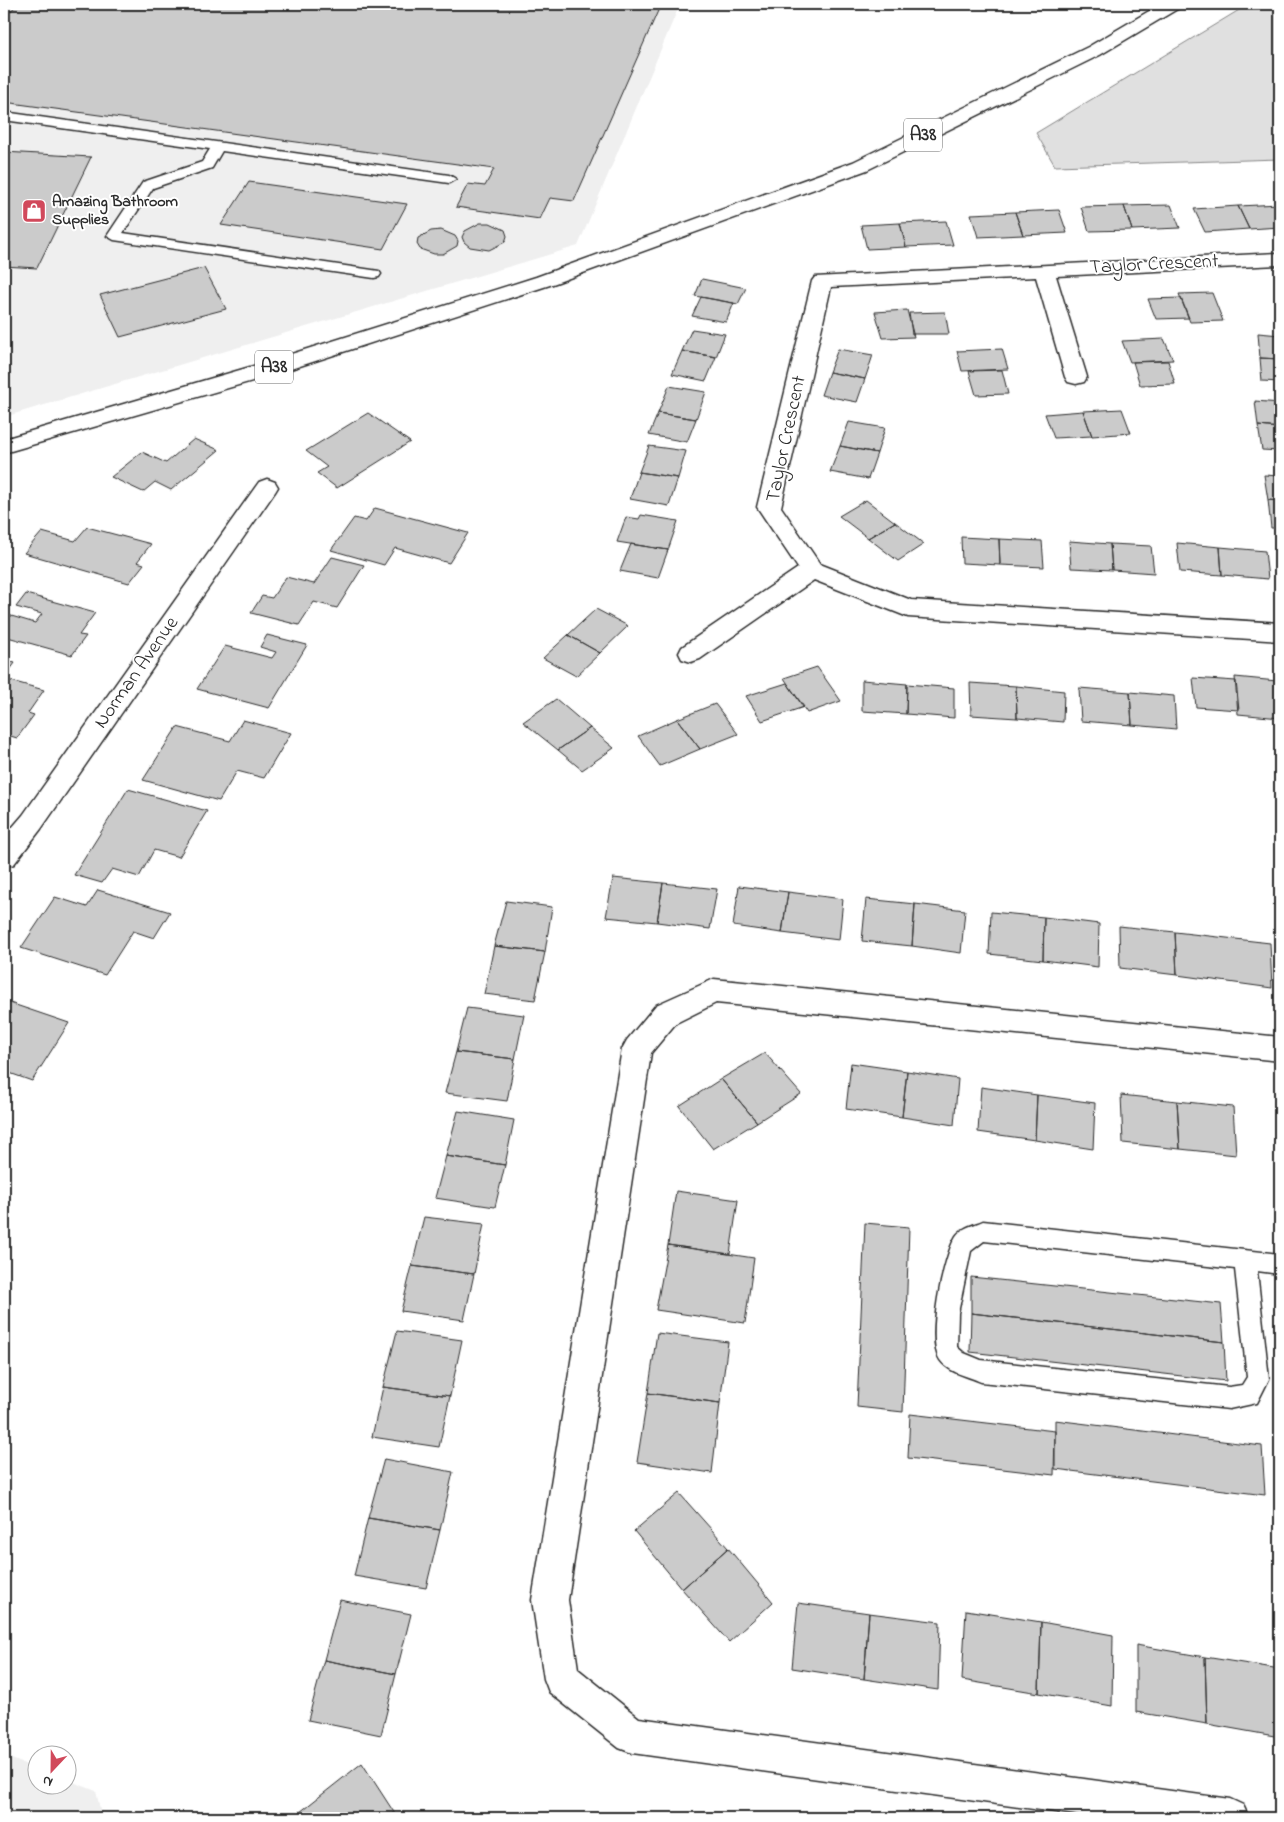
<svg xmlns="http://www.w3.org/2000/svg" width="1284" height="1822" viewBox="0 0 1284 1822" font-family="'Indie Flower',sans-serif">
  <style>
    .built { fill: #efefef }
    .green { fill: #e0e0e0; stroke: #868686 }
    .building { fill: #cbcbcb; stroke: #2b2b2b }
    .lines { fill: none; stroke-linecap: round; stroke-linejoin: round }
    .service-casing { stroke: #2b2b2b; stroke-width: 3 }
    .minor-casing { stroke: #2b2b2b; stroke-width: 3 }
    .trunk-casing { stroke: #2b2b2b; stroke-width: 3 }
    .service { fill: #fff; fill-rule: evenodd }
    .minor { fill: #fff; fill-rule: evenodd }
    .trunk { fill: #fff; fill-rule: evenodd }
    .labels { text-anchor: middle; dominant-baseline: central; stroke-width: 4; stroke-linejoin: round; paint-order: stroke }
    .far-poi-label { font-size: 16px; font-weight: bold; fill: #2b2b2b; stroke: #fff; text-anchor: start }
    .shield { fill: #fff; stroke: #6b6b6b; stroke-width: 1 }
    .shield-label { font-size: 19px; font-weight: bold; fill: #2b2b2b }
    .street-label { font-size: 20px; fill: #2b2b2b; stroke: #fff }
  </style>
  <rect width="100%" height="100%" fill="#fff"/>
  <filter id="ink" filterUnits="userSpaceOnUse"><feTurbulence type="fractalNoise" baseFrequency=".02" numOctaves="2"/><feDisplacementMap in="SourceGraphic" scale="10" xChannelSelector="R" yChannelSelector="G"/><feConvolveMatrix kernelMatrix="1 2 1 2 8 2 1 2 1" color-interpolation-filters="sRGB"/></filter>
  <g filter="url(#ink)">
    <path class="built" d="M4,4H680L578,246L4,417Z
      M4,1756L37,1769L38,1784H68V1780L96,1791L102,1818H4Z"/>
    <path class="green" d="M1249,4H1280V159L1055,166L1036,133Z"/>
    <path class="building" d="M17,4H661L574,201L550,198L540,219L456,207L468,184L485,186L494,169L4,102V19Z
      M4,152L91,157L37,268L4,266Z
      M249,182L407,204L383,249L221,225Z
      M1280,204V227L1249,229L1238,206Z
      M1171,205L1180,228L1132,230L1124,206Z
      M1124,206L1132,230L1089,231L1081,207Z
      M1238,206L1249,229L1205,232L1194,209Z
      M1059,210L1067,233L1023,235L1015,212Z
      M1015,212L1023,235L978,237L971,214Z
      M946,221L953,245L906,247L900,223Z
      M480,223H490L505,230L507,236L505,242L489,250L470,247L464,242L462,237L465,231Z
      M900,223L906,247L867,249L861,225Z
      M441,230L455,236L458,241L457,246L443,254H434L420,249L417,244L418,238L431,231Z
      M204,268L226,309L120,337L100,295Z
      M702,279L746,288L738,304L695,296Z
      M1212,293L1223,321L1190,322L1179,294Z
      M701,297L734,303L726,322L692,316Z
      M1181,298L1189,318L1156,319L1148,299Z
      M907,310L914,337L883,338L875,312Z
      M945,312L949,334H912L909,313Z
      M692,329L725,334L716,357L682,351Z
      M1258,333L1280,335V359L1260,358Z
      M1164,339L1173,360L1130,362L1122,341Z
      M838,349L873,355L865,379L829,372Z
      M1002,349L1008,369L962,371L957,351Z
      M682,351L716,357L706,381L672,374Z
      M1260,358L1280,359V382L1262,381Z
      M1168,361L1175,384L1140,385L1133,362Z
      M1002,370L1008,394L976,395L969,371Z
      M829,372L865,379L857,402L821,395Z
      M669,386L706,392L696,419L658,413Z
      M1255,401L1280,403V428L1258,426Z
      M1122,409L1131,433L1092,436L1083,411Z
      M1083,411L1092,436L1054,438L1045,414Z
      M368,413L410,442L337,488L317,473L327,467L306,451Z
      M658,413L696,419L687,442L649,435Z
      M849,422L885,428L877,453L840,446Z
      M1258,426L1280,428V451L1262,450Z
      M194,439L219,450L171,490L155,482L143,492L111,477L142,452L166,463Z
      M649,446L686,451L678,478L639,472Z
      M840,446L877,453L868,479L830,472Z
      M639,472L678,478L669,506L630,499Z
      M1264,475L1280,476V501L1268,500Z
      M866,500L895,522L868,538L839,516Z
      M1268,500L1280,501V528H1271Z
      M375,508L468,533L449,563L395,548L384,565L331,550L354,518L366,521Z
      M641,515L678,521L668,550L617,542L626,517L639,519Z
      M895,522L924,544L898,561L868,538Z
      M87,527L151,544L137,562L144,564L129,583L24,553L42,532L75,541Z
      M961,537L999,539L1000,565L962,563Z
      M999,539L1042,541L1044,567L1000,565Z
      M1069,541L1110,544L1112,570L1071,568Z
      M1177,543L1220,547L1222,575L1180,572Z
      M631,544L668,550L658,578L620,571Z
      M1110,544L1151,546L1154,573L1112,570Z
      M1220,547L1265,551L1268,579L1222,575Z
      M332,557L364,565L337,608L314,602L299,625L251,613L262,596L272,598L286,577L314,584Z
      M26,594L95,613L79,635L86,636L72,655L4,636V621L8,615L35,623L42,614L16,607Z
      M596,609L628,626L600,653L568,635Z
      M267,635L307,645L269,708L197,689L225,646L272,658L276,652L260,647Z
      M568,635L600,653L576,676L543,658Z
      M4,660L15,663L4,678Z
      M817,667L841,701L807,713L784,678Z
      M1235,677L1277,681L1280,718L1238,714Z
      M1193,678L1236,681L1239,710L1196,707Z
      M4,679L44,690L28,713L34,715L17,738L4,734Z
      M862,680L907,684L906,714L862,711Z
      M787,683L804,707L762,721L746,696Z
      M970,683L1016,686L1017,718L971,715Z
      M907,684L954,688V718L906,714Z
      M1016,686L1064,691L1063,722L1017,718Z
      M1079,688L1130,692L1132,725L1081,721Z
      M1130,692L1174,696L1176,729L1132,725Z
      M556,699L590,728L558,750L523,722Z
      M715,704L738,734L700,749L677,719Z
      M677,719L700,749L660,766L638,736Z
      M243,720L291,733L264,778L237,771L219,801L143,780L177,727L230,741Z
      M590,728L614,748L582,770L558,750Z
      M128,789L207,811L179,857L154,850L139,877L112,869L102,883L74,875Z
      M613,878L663,883L657,922L606,917Z
      M663,883L717,889L710,929L657,922Z
      M739,886L788,892L782,933L733,926Z
      M98,890L170,912L154,938L133,931L105,975L21,948L55,897L87,907Z
      M788,892L843,899L839,940L782,933Z
      M866,899L915,904L912,946L862,941Z
      M506,901L552,907L545,952L494,946Z
      M915,904L965,910L961,953L912,946Z
      M991,912L1044,917L1043,960L989,954Z
      M1044,917L1099,924L1098,967L1043,960Z
      M1119,926L1175,932L1177,975L1120,968Z
      M1175,932L1270,943L1272,988L1177,975Z
      M494,946L545,952L535,1000L484,994Z
      M4,1001L69,1023L32,1081L4,1071Z
      M467,1008L524,1015L515,1059L456,1052Z
      M456,1052L515,1059L507,1101L445,1093Z
      M765,1053L801,1094L757,1122L721,1079Z
      M851,1063L907,1071L902,1117L846,1109Z
      M907,1071L958,1079L954,1125L902,1117Z
      M721,1079L757,1122L713,1149L679,1106Z
      M981,1087L1037,1095L1035,1140L978,1132Z
      M1037,1095L1095,1103L1093,1149L1035,1140Z
      M1121,1095L1177,1101L1180,1149L1123,1143Z
      M1177,1101L1233,1107L1236,1155L1180,1149Z
      M458,1111L514,1120L505,1165L446,1156Z
      M446,1156L505,1165L495,1207L435,1198Z
      M676,1191L738,1200L730,1254L668,1245Z
      M424,1217L484,1224L474,1274L412,1266Z
      M865,1223L909,1227L903,1412L857,1407Z
      M668,1245L754,1258L745,1323L656,1310Z
      M412,1266L474,1274L464,1320L401,1311Z
      M971,1277L1221,1304L1224,1342L971,1313Z
      M971,1313L1224,1342L1226,1381L970,1352Z
      M397,1331L462,1340L450,1396L383,1387Z
      M657,1333L728,1342L720,1403L648,1393Z
      M383,1387L450,1396L439,1447L372,1437Z
      M648,1393L720,1403L712,1473L637,1462Z
      M910,1414L1055,1431L1054,1475L908,1458Z
      M1055,1420L1262,1446L1265,1495L1055,1469Z
      M384,1459L453,1472L440,1530L368,1518Z
      M679,1493L728,1548L682,1589L634,1531Z
      M368,1518L440,1530L426,1588L354,1576Z
      M728,1548L773,1602L729,1642L682,1589Z
      M340,1600L411,1614L396,1674L324,1660Z
      M798,1603L869,1613L864,1679L792,1668Z
      M966,1610L1041,1622L1039,1693L962,1680Z
      M869,1613L940,1622L938,1690L864,1679Z
      M1041,1622L1113,1635L1112,1706L1039,1693Z
      M1136,1645L1205,1657L1207,1724L1136,1712Z
      M1205,1657L1280,1669V1737L1207,1724Z
      M324,1660L396,1674L381,1735L308,1720Z
      M362,1763L397,1817L304,1818L300,1812Z"/>
    <g class="lines">
      <defs>
        <path id="service" d="M4,112L449,175L456,179L449,183L222,151L212,168L153,188L123,233L379,271L381,274L379,277L374,278L114,240L107,236L143,182L202,162L210,149L4,120Z
          M983,1221L1280,1254V1274L1257,1271L1269,1379L1257,1403L1229,1409L981,1382C968,1376 949,1373 940,1360C926,1340 943,1257 956,1236C961,1228 974,1225 983,1221ZM984,1241L1235,1269L1247,1377L1242,1385L1229,1387L981,1360L964,1353L957,1347L958,1313L971,1251Z"/>
        <path id="minor" d="M1280,253V265L1056,276L1087,377L1084,382L1076,384L1068,382L1065,377L1036,277L831,287L781,507L820,564L911,600L1280,623V641L908,617L814,580L700,659L691,662L682,659L679,653L682,647L798,568L757,507L812,281L815,277Z
          M267,479L275,482L278,487L275,492L41,829L14,864L4,867V837L23,815L259,482Z
          M714,979L1280,1037V1061L716,1003L676,1023L651,1053L568,1600L578,1669L639,1718L1230,1799L1243,1805L1249,1818H1098L632,1753L619,1748L549,1692L544,1679L532,1600L622,1049L627,1040L656,1005Z"/>
        <path id="trunk" d="M1161,4H1182L1179,8L1100,55L867,170L550,285L266,377L4,453V439L250,367L536,277L853,162L1088,47Z"/>
      </defs>
      <use href="#service" class="service-casing"/>
      <use href="#minor" class="minor-casing"/>
      <use href="#trunk" class="trunk-casing"/>
      <use href="#service" class="service"/>
      <use href="#minor" class="minor"/>
      <use href="#trunk" class="trunk"/>
    </g>
  </g>
  <defs>
    <symbol id="shop-square" viewBox="-11 -11 22 22"><rect x="-9" y="-9" width="18" height="18" rx="4" fill="#d1495b" stroke="#fff"/><path d="M-5-2.5h2.3a2.7 3.5 0 0 1 5.4 0H5L5.5 6h-11ZM-1.5-2.5h3a1.5 2.3 0 0 0-3 0Z" fill="#fff"/></symbol>
  </defs>
  <g fill-rule="evenodd">
    <use href="#shop-square" x="20" y="197" width="28" height="28"/>
  </g>
  <g class="labels">
    <g class="far-poi-label">
      <text x="52" y="202">Amazing Bathroom<tspan x="52" dy="18">Supplies</tspan></text>
    </g>
    <g class="shield">
      <rect x="904" y="118.5" width="38" height="33" rx="4"/>
      <rect x="255" y="350.5" width="38" height="33" rx="4"/>
    </g>
    <g class="shield-label">
      <text x="923" y="135">A38</text>
      <text x="274" y="367">A38</text>
    </g>
    <g class="street-label">
      <text transform="translate(1154 265) rotate(-3)">Taylor Crescent</text>
      <text transform="translate(787 439) rotate(-78)">Taylor Crescent</text>
      <text transform="translate(137 673) rotate(-55)">Norman Avenue</text>
    </g>
  </g>
  <rect width="1284" height="1822" fill="none" stroke="#fff" stroke-width="20"/>
  <rect x="10" y="10" width="1264" height="1802" fill="none" stroke="#2b2b2b" stroke-width="2" filter="url(#ink)"/>
  <g transform="translate(52 1770) rotate(202)"><circle r="24" fill="#ffffff" stroke="#aaaaaa"/>
  <path d="M0-4L9 19L0 12L-9 19Z" fill="#d1495b"/>
  <text y="-8" font-size="14" font-weight="bold" text-anchor="middle" fill="#2b2b2b">N</text>
  </g>
</svg>
